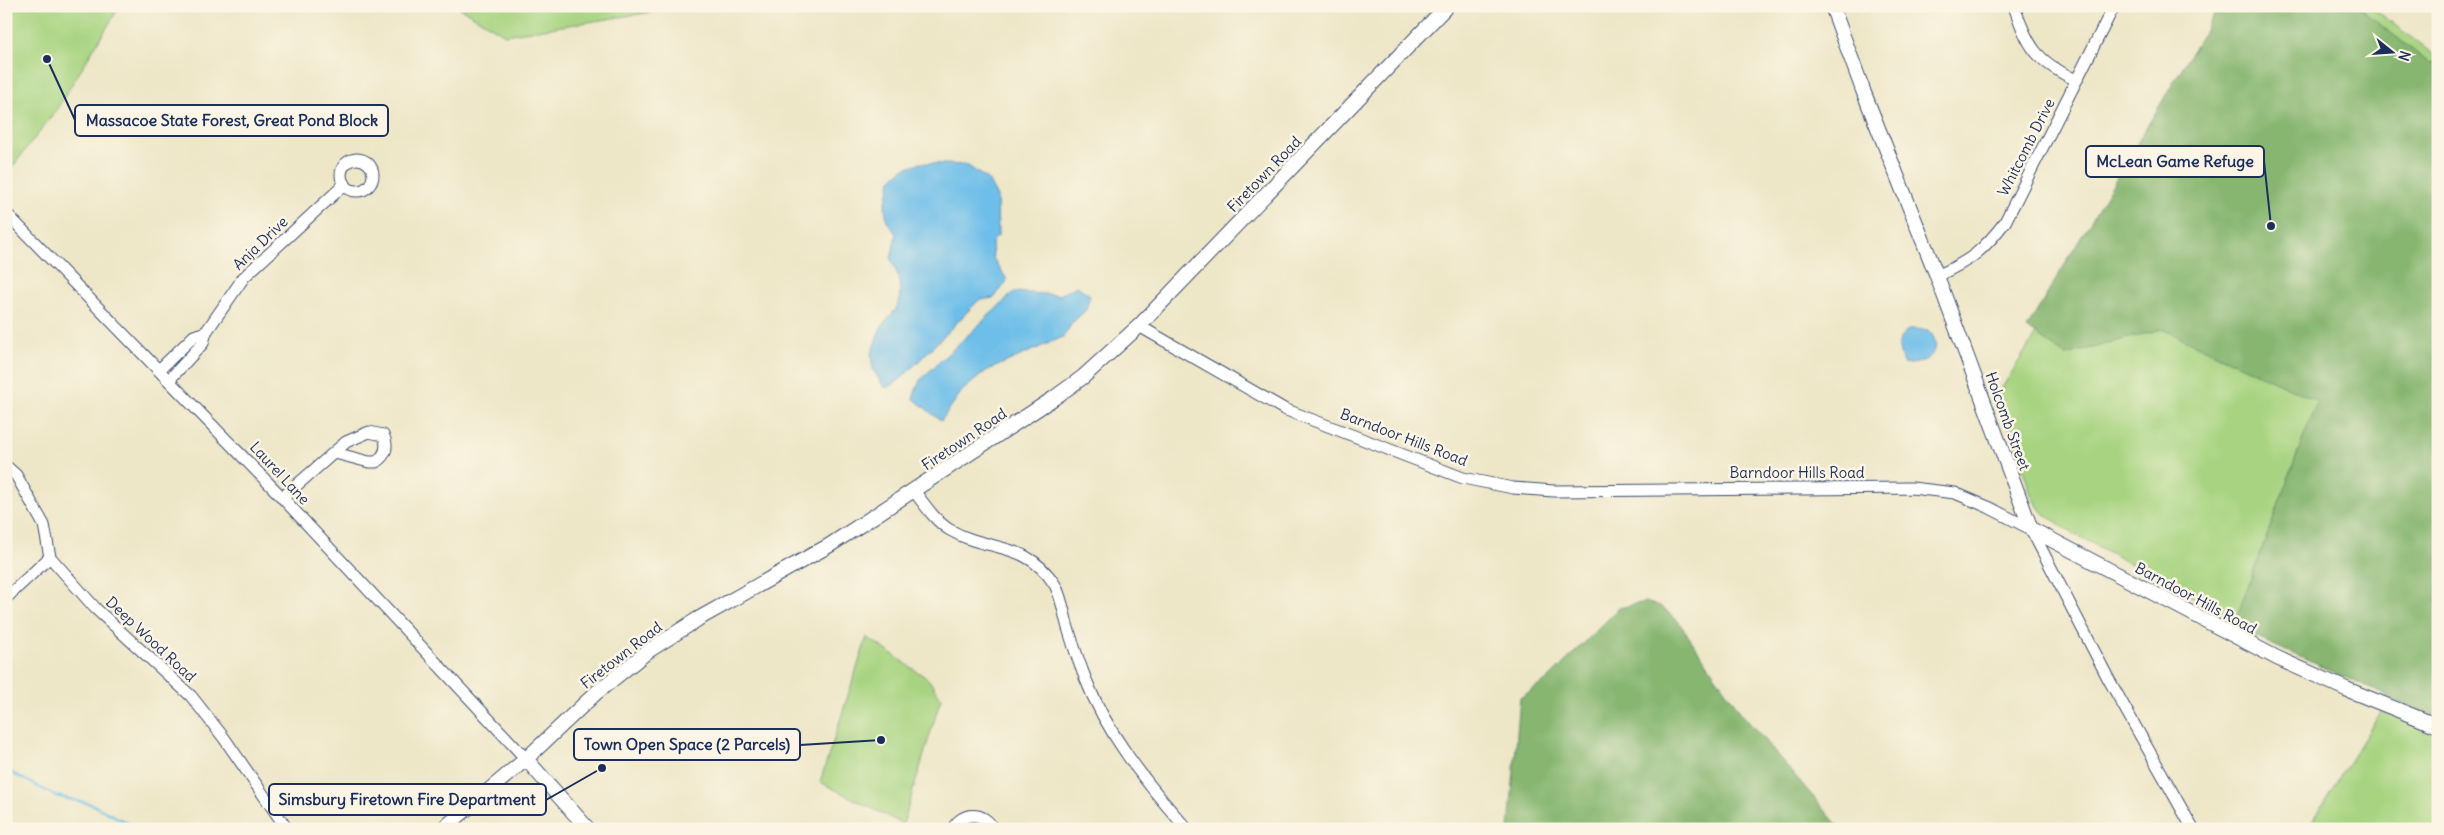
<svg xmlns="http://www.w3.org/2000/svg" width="2444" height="835" viewBox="0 0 2444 835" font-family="Delius,sans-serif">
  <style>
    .green { fill: #a8d481; stroke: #628270 }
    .forest { fill: #86b66f; stroke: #507266 }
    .water { fill: #6dbee9; stroke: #4476a4 }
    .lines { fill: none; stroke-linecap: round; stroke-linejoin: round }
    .stream { stroke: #6dbee9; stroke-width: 2.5 }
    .minor-casing { stroke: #3a4a6e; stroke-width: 13 }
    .tertiary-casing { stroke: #3a4a6e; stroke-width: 16 }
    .minor { stroke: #fff; stroke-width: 11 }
    .tertiary { stroke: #fff; stroke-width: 14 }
    .labels { text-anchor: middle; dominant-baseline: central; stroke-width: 5; stroke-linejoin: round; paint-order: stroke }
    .street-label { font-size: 15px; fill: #1b2f5e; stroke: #fcf5e5 }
    .leader { fill: none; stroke: #1b2f5e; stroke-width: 2 }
    .callout-dot { fill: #1b2f5e; stroke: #fcf5e5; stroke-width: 2 }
    .callout { fill: #fcf5e5; stroke: #1b2f5e; stroke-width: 2 }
    .callout-label { font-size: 16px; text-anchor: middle; font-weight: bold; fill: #1b2f5e }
  </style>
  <rect width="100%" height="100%" fill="#fcf5e5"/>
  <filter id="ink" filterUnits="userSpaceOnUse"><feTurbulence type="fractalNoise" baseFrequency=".02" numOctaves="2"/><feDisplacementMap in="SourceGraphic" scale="10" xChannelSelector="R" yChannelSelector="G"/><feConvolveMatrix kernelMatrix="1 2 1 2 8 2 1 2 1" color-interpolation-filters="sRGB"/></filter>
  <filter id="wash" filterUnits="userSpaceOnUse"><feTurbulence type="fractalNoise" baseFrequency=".0096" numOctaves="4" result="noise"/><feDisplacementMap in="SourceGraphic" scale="20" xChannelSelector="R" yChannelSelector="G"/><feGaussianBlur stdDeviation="1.12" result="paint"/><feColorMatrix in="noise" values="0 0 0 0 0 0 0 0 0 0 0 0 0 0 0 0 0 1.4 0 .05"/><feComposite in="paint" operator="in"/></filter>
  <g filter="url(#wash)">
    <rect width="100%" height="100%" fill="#ede6c7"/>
    <path class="green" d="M6,6H120L55,112L6,175Z
      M457,6H691L505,35Z
      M2245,6H2370L2438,58V713L2242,623L2069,531L2041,511L2032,497L1998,394Z
      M867,637L928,679L941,698L903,824L820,782Z
      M2384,707L2438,731V829H2307Z"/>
    <path class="forest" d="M2219,6H2357L2429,63L2438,61V719L2233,627L2317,401L2162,329L2065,355L2027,328Z
      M1645,602L1660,606L1678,621L1741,713L1841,829H1509L1520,698L1546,681L1619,608Z"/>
    <path class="water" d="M919,163L967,165L988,180L997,197L998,236L992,242L993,258L1006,278V283L994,298L979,300L901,379L889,387H884L873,370L871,354L880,329L896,309L900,299L899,278L891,259L896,234L887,221L885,206L891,180L903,169Z
      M1077,286L1090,295L1086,310L1073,322L1063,337L986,371L962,391L941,421L913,398L920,380L1014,292L1059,295Z
      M1910,329L1928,330C1949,351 1921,368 1903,363C1898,349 1895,337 1910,329Z"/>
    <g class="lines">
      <path class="stream" d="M6,770L56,796L91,804L139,829"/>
    </g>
  </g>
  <g filter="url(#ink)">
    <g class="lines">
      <defs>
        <path id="minor" d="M2014,6C2028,47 2036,61 2076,80
          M341 175a16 16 0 1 1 32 0a16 16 0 1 1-32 0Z
          M6,213L277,492L526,759
          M1937,276C1971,260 1982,252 2005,222L2114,6
          M1139,326L1284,409L1463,478L1513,488L1554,491L1912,488L1955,493L1988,507L2031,529L2108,678L2193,829
          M159,370L194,336L206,332
          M169,380L203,343L206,332L244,277L345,184
          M6,466L16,475L44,525L50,557L96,609L191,696L224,738L287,829
          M914,491C925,505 935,521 950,530C987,552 1027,540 1055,585C1062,598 1064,614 1068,628C1073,644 1078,660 1084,675C1106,733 1146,783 1187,829
          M282,498L346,442L369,432L383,435C389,446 386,455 376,462H369L335,453
          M6,598L50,557
          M953,829C961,811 985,811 993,829"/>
        <path id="tertiary" d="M1832,6L1864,93L1937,276L2031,529L2277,658L2346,689L2438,726
          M526,759L588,829
          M443,829L526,759L597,692L648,651L698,619L830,545L1054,398L1083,377L1139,326L1447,6"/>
      </defs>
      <use href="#minor" class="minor-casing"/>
      <use href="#tertiary" class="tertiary-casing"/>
      <use href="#minor" class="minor"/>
      <use href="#tertiary" class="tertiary"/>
    </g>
  </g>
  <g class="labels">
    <g class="street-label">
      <text transform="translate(2026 147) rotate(-63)">Whitcomb Drive</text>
      <text transform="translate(1264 174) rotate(-46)">Firetown Road</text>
      <text transform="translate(260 243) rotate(-44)">Anja Drive</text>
      <text transform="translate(2008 421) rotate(70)">Holcomb Street</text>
      <text transform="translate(1404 437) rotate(21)">Barndoor Hills Road</text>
      <text transform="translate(964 439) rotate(-34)">Firetown Road</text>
      <text x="1797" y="472">Barndoor Hills Road</text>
      <text transform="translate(280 473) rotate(47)">Laurel Lane</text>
      <text transform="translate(2196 598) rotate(28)">Barndoor Hills Road</text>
      <text transform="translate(151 639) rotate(43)">Deep Wood Road</text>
      <text transform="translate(621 655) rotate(-38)">Firetown Road</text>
    </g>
  </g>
  <path class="leader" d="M47 59L75 120M2271 226L2264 161M881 740L800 745M602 768L546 800"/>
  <g class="callout-dot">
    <circle cx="47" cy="59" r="5"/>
    <circle cx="2271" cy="226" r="5"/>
    <circle cx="881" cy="740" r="5"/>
    <circle cx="602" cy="768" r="5"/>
  </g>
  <g class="callout">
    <rect x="75" y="105" width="313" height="31" rx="5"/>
    <rect x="2086" y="146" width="178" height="31" rx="5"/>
    <rect x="574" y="729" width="226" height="31" rx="5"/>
    <rect x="269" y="784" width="277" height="31" rx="5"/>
  </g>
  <g class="callout-label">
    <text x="232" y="126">Massacoe State Forest, Great Pond Block</text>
    <text x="2175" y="167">McLean Game Refuge</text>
    <text x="687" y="750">Town Open Space (2 Parcels)</text>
    <text x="407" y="805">Simsbury Firetown Fire Department</text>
  </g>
  <rect width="2444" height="835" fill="none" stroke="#fcf5e5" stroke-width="25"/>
  <g transform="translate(2392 52) rotate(107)" stroke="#fcf5e5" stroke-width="4" paint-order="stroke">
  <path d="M0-4L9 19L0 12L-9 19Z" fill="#1b2f5e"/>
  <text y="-8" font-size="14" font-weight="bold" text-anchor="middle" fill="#1b2f5e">N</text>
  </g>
</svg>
